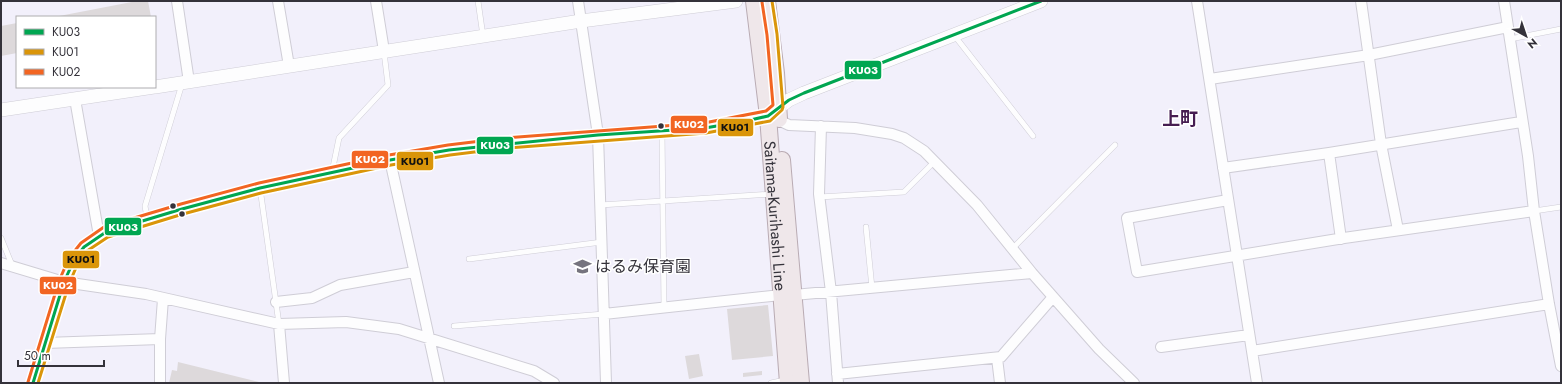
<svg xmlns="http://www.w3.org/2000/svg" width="1562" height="384" viewBox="0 0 1562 384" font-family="Jost,'Noto Sans JP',sans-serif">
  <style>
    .building { fill: #ddd9db }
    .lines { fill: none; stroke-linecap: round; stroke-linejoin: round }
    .service-casing { stroke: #cfcdd6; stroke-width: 6 }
    .minor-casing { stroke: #cfcdd6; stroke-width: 12 }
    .tertiary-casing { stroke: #cfcdd6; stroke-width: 14 }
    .primary-casing { stroke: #b9abb3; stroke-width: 18 }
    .service { stroke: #fdfdfe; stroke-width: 5 }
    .minor { stroke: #fdfdfe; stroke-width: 10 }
    .tertiary { stroke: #fdfdfe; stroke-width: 13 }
    .primary { stroke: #efe7ea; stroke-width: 16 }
    .bus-1-casing { stroke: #fff; stroke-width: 6 }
    .bus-2-casing { stroke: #fff; stroke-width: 6 }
    .bus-3-casing { stroke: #fff; stroke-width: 6 }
    .bus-1 { stroke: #00a651; stroke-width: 3 }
    .bus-2 { stroke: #da9509; stroke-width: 3 }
    .bus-3 { stroke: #f26522; stroke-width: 3 }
    .bus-dot { fill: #34323a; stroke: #fff; stroke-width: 1.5 }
    .labels { text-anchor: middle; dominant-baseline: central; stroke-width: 3; stroke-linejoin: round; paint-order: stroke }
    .street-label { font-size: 16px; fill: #34323a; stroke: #fff }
    .poi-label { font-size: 16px; fill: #34323a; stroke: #fff; text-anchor: start }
    .quarter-label { font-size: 18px; font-weight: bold; fill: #461d51; stroke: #fff }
    .line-badge { stroke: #fff; stroke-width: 1.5 }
    .badge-label { font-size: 11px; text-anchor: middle; font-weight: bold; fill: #fff }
    .pale-badge-label { font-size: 11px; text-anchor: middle; font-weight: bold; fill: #111 }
  </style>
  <rect width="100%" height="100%" fill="#f2f0fb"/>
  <path class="building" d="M137,1H148L151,17H54Z
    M17,23V53L1,56V26Z
    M768,305L773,356L732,360L727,309Z
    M699,354L703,376L689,379L685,356Z
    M178,362L259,382V383H169L172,370L177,371Z
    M762,371V375L743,377V373Z"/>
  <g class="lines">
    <defs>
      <path id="service" d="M478,1L483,36
        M954,35L1033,136
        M1510,39L1561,29
        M662,132L664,307
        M332,172L339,138L388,85L384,52
        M260,188L279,324
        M819,197L904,192L935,161
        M600,205L773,194
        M1534,211L1561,207
        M147,218L145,206L182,84
        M866,227L872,288
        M1,238L12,265
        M1012,249L1115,145
        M469,259L602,242
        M454,326L604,314
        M771,383L785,380"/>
      <path id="minor" d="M177,1L189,82
        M278,1L289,66
        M376,1L384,51
        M578,1L598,135L606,383
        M1197,1L1257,383
        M1361,1L1381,144L1398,230
        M1504,1L1528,156L1534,211L1549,304L1561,366
        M1210,79L1369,55L1508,27
        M75,99L99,236
        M774,118L789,125L855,128L892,134L904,138L924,151L977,205L1032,273L1099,349L1134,383
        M821,126L819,194L831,292L838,383
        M1329,153L1341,239
        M390,160L439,383
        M1223,168L1329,153L1521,122
        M1228,200L1127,218L1137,272L1344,238L1534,211
        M1,263L64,282L146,294L279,324L346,322L399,329L534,371L554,383
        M276,302L312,298L340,285L414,272
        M604,314L781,295H794L1032,273
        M279,324L284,383
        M45,343L160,339
        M1161,347L1249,335
        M1252,351L1549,304
        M997,358L1000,383
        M837,374L1001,357L1053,297
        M33,383L64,282
        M160,383V339L163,299"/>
      <path id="tertiary" d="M155,87L581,21L736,1
        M1,110L154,87
        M64,282C75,259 83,244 106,232L182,209L260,188L390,160L449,150L598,135L705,128L746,121L768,116L789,100L804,93L1041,1"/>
      <g id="primary">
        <path id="s1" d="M754,1L768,116L788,383"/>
        <path d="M767,1L776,73L779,119"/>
        <path d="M782,160L801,383"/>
      </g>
    </defs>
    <use href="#service" class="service-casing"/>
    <use href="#minor" class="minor-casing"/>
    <use href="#tertiary" class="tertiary-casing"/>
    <use href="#primary" class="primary-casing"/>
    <use href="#service" class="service"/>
    <use href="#minor" class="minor"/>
    <use href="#tertiary" class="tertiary"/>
    <use href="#primary" class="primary"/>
    <defs>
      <path id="bus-1" d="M33,383L64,282L74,260L84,247L106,232L182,209L260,188L390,160L449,150L598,135L705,128L746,121L768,116L789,100L804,93L1041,1"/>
      <path id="bus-2" d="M38,383L69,284L78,263L87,251L108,237L183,214L261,193L391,165L450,155L507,148L706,133L770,121L782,110L783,107L777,34L772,1"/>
      <path id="bus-3" d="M28,382L59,281L69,258L81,243L104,227L181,204L259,183L389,155L448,145L506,138L704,123L766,111L773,105L767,35L762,2"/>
    </defs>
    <use href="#bus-1" class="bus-1-casing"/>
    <use href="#bus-2" class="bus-2-casing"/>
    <use href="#bus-3" class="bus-3-casing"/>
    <use href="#bus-1" class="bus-1"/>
    <use href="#bus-2" class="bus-2"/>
    <use href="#bus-3" class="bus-3"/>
  </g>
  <defs>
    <symbol id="school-bare" viewBox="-9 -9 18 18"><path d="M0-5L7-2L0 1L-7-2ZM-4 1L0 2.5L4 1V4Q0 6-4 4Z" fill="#76747e" stroke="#fff" stroke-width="2.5" paint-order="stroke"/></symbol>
  </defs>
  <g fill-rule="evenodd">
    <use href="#school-bare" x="570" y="254" width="25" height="25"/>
  </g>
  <g class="bus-dot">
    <circle cx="661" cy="126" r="3.5"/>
    <circle cx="173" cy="206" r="3.5"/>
    <circle cx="182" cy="214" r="3.5"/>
  </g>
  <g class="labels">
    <g class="street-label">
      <text stroke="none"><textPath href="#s1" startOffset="216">Saitama-Kurihashi Line</textPath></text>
    </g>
    <g class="poi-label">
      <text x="595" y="266">はるみ保育園</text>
    </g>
    <g class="quarter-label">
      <text x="1180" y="119">上町</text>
    </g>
  </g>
  <g class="line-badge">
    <rect x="844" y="60" width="38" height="20" rx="4" fill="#00a651"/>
    <rect x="670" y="115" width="38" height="19" rx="4" fill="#f26522"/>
    <rect x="717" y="118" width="37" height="19" rx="4" fill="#da9509"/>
    <rect x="476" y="136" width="38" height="19" rx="4" fill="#00a651"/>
    <rect x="351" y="150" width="38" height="19" rx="4" fill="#f26522"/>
    <rect x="396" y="151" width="38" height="20" rx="4" fill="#da9509"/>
    <rect x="104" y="217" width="38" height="19" rx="4" fill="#00a651"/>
    <rect x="62" y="250" width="38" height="19" rx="4" fill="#da9509"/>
    <rect x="39" y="276" width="38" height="19" rx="4" fill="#f26522"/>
  </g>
  <g class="badge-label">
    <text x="863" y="74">KU03</text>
    <text x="689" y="128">KU02</text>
    <text x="495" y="149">KU03</text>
    <text x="370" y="163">KU02</text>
    <text x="123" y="231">KU03</text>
    <text x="58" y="289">KU02</text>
  </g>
  <g class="pale-badge-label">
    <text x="735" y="131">KU01</text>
    <text x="415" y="165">KU01</text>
    <text x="81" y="263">KU01</text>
  </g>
  <rect width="1562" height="384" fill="none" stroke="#34323a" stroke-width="4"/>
  <rect x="16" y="16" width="140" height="72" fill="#ffffff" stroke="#aeadb0"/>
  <rect x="24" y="29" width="20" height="6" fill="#00a651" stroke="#aeadb0"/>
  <text x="52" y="36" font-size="12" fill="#34323a">KU03</text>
  <rect x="24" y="49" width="20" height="6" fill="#da9509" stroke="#aeadb0"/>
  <text x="52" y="56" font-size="12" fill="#34323a">KU01</text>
  <rect x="24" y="69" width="20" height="6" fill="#f26522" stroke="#aeadb0"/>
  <text x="52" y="76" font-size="12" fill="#34323a">KU02</text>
  <g transform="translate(1526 36) rotate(140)" stroke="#ffffff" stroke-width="3" paint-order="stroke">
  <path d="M0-3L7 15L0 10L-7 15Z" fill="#34323a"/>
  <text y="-6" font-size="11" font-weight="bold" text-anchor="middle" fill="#34323a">N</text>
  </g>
  <path d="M18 360v6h86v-6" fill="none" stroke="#34323a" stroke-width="2"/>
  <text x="24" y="360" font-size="12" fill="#34323a" stroke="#ffffff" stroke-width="3" paint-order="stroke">50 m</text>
</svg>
